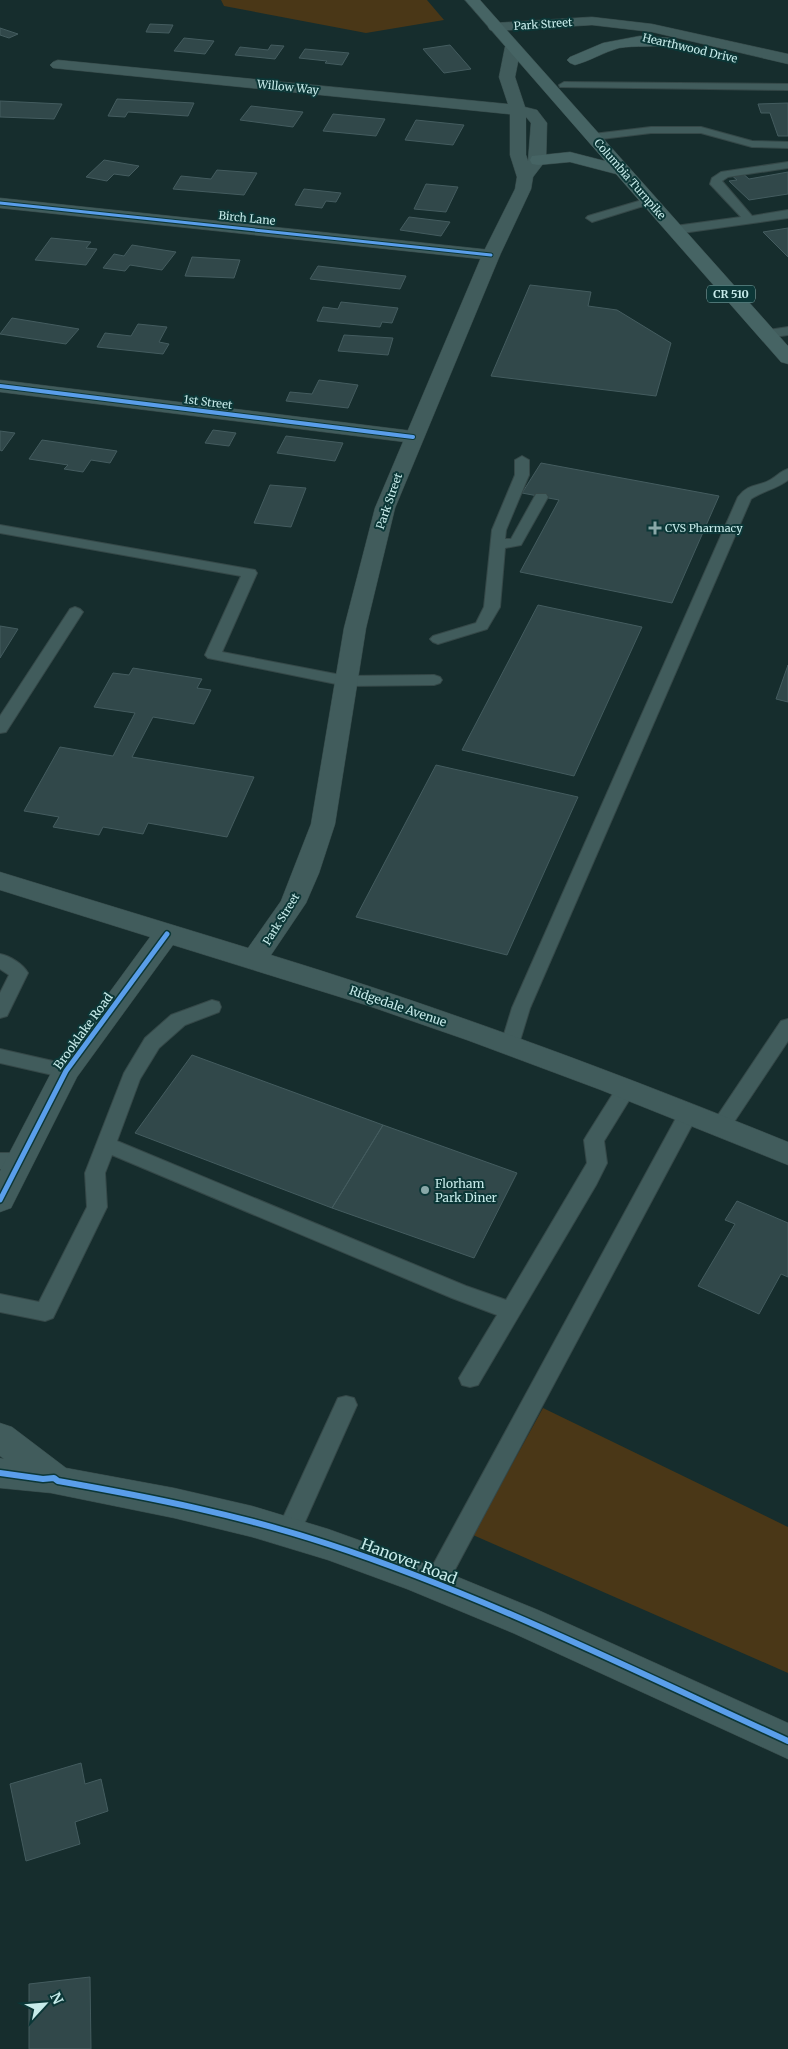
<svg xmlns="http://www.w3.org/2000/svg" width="788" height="2049" viewBox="0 0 788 2049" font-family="Merriweather,serif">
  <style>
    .green { fill: #4a3717 }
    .building { fill: #31484a; stroke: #445c5f }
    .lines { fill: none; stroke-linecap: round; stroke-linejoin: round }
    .lane-casing { stroke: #354848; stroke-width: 2 }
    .street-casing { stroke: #354848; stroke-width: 1 }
    .secondary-casing { stroke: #354848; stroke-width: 1 }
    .primary-casing { stroke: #354848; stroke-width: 1 }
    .lane { fill: #415c5c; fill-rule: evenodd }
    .street { fill: #415c5c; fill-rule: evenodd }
    .secondary { fill: #415c5c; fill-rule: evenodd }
    .primary { fill: #466464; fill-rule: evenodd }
    .cycleway-far3-casing { stroke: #0c3737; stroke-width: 5 }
    .cycleway-far2-casing { stroke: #0c3737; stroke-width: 6 }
    .cycleway-far1-casing { stroke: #0c3737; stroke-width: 8 }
    .cycleway-casing { stroke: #0c3737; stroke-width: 9 }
    .cycleway-far3 { stroke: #5a9eea; stroke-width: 3 }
    .cycleway-far2 { stroke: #5a9eea; stroke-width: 4 }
    .cycleway-far1 { stroke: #5a9eea; stroke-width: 5 }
    .cycleway { stroke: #5a9eea; stroke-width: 6 }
    .poi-dot { fill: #89a8a8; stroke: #0c3737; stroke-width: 2 }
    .labels { text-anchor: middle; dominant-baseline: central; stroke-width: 4; stroke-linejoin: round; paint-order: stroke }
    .far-street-label { font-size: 11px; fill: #c7ebea; stroke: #0c3737 }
    .shield { fill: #0c3737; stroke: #8fb5b4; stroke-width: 1 }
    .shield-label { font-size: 11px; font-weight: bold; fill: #c7ebea }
    .far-poi-label { font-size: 11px; fill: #c7ebea; stroke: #0c3737; text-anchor: start }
    .street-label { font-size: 12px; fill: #c7ebea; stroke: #0c3737 }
    .poi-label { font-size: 12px; fill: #c7ebea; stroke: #0c3737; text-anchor: start }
    .near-street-label { font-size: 15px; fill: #c7ebea; stroke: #0c3737 }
  </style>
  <rect width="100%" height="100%" fill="#162d2d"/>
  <path class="green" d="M221,0H427L444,20L366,33L224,6Z
    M543,1408L788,1527V1673L473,1535Z"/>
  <path class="building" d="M150,24L173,25L169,33L146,32Z
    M0,28L18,34L9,38L0,35Z
    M184,38L214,41L205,54L174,51Z
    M271,45L284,46L275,59L235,55L240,47L268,50Z
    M450,45L471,69L444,73L423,49Z
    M305,49L349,53L342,65L325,63L327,61L299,58Z
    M117,99L194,103L188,116L128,112L125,117L108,116Z
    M0,101L62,104L54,119L0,117Z
    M788,103V136H778L770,113H761L758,104Z
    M251,106L303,112L293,127L240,120Z
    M333,114L385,119L376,136L323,131Z
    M416,120L464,125L453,145L405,140Z
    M104,160L139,166L129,176L114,174L107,181L86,177Z
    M217,170L257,173L244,195L173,189L181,176L211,179Z
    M741,172L749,179L788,172V194L749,200L729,181L737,180L730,174Z
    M426,184L458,187L446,212L414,209Z
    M304,189L341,193L336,202L326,201L322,208L295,205Z
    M409,217L450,222L441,236L400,230Z
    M788,228V257L763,232Z
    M51,238L91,242L86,248L97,249L86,265L35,260Z
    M132,245L176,252L162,270L130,265L125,271L103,268L114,254L124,256Z
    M192,257L240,260L234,278L185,276Z
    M318,266L406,276L400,289L310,279Z
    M530,285L591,292L588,306L617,310L671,343L656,396L491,376Z
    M341,302L398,308L392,323L382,322L380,327L317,321L323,307L338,309Z
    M12,318L79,329L66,344L0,334Z
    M138,324L167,327L159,342L169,344L163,354L97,347L105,333L131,336Z
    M344,335L393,338L388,355L338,351Z
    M319,380L358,385L348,408L286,401L290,392L312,394Z
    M213,430L236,433L229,446L205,443Z
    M0,431L15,433L2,451L0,450Z
    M286,436L343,443L335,461L277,453Z
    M42,440L117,451L110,463L91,460L83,472L64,469L68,465L29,459Z
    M541,463L719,496L672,603L520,572L559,500L522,493Z
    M270,485L306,488L291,527L254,523Z
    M538,605L642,627L574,776L462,750Z
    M0,626L18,629L0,658Z
    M788,665V702L776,699Z
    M133,668L202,679L197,688L211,690L194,724L153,717L132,757L254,777L227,837L148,823L143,834L103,827L99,835L53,827L59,817L24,811L60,747L113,756L135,713L94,707L113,673L129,675Z
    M436,765L578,797L507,955L356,917Z
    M192,1055L383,1125L332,1208L135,1133Z
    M383,1125L517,1173L474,1258L332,1208Z
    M737,1201L788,1223V1277L781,1274L759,1314L698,1286L735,1224L725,1220Z
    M81,1763L85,1784L101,1779L108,1811L75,1822L80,1844L26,1861L10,1784Z
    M90,1977L91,2049H29V1984Z"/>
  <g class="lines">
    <defs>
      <path id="lane" d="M564,82L788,84V90L560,87L559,85Z
        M651,127H701L752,141L788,142V148L752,147L701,133H651L593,140L587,137L593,134Z
        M788,162V168L728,177L722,181L752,216L788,210V218L675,234L669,230L675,226L741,217L710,184L712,178L721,172Z
        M649,198L653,199L655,201L653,203L592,222L586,218L588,216Z
        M788,327V335L767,338L761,334L762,331Z
        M522,456L529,460V475L506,530L505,539H511L536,494H546L548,497L521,545L505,548L500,607L487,629L438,644L433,642L430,639L433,636L476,623L484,607L492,530L515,475V460Z
        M788,469V480C776,489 763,491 751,499L530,1008L519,1044L517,1049L510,1051L503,1049L501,1044L512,1008L738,497C749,483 758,487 770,480C777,476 781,471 788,469Z
        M0,525L255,570L257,573L222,652L346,676L434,675L440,677L442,680L440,683L434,685L346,686L208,658L205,655L241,576L0,533Z
        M75,607L80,609L83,612L6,732L0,733V716L70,609Z
        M0,954C10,956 23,964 28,973L7,1016L0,1018V993L9,975L0,969Z
        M212,1000L219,1002L221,1007L219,1012L185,1025L159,1048L140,1079L117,1141L466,1286L506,1300L587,1163L584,1140L587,1135L619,1084L626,1082L633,1084L636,1089L604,1141L607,1163L596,1185L478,1385L470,1387L462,1385L459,1378L497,1315L452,1298L112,1155L105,1173L107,1207L53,1318L45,1321L0,1312V1294L39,1302L87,1207L85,1173L124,1073L145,1038L171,1015Z
        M788,1019V1041L728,1131L721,1134L714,1131L711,1126L714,1121L781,1021Z
        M0,1049L66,1064L73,1066L76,1071L73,1076L66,1078L0,1063Z
        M688,1107L695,1109L698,1114L443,1592L435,1595L427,1592L423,1584L427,1576L681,1109Z
        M0,1153H19L26,1156L29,1161L26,1166L19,1169H0Z
        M346,1396L354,1398L357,1405L300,1533L296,1540L288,1543L280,1540L276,1533L338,1398Z"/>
      <path id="street" d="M592,17L652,24L788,54V64L652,32L592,25L495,31L490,30L488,27L490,24L495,23Z
        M58,60L518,105L524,107L526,110L524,113L518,115L53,68L50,65L53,62Z
        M0,198L491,250L497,251L500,255L497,259L491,260L0,208Z
        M0,380L413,431L420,433L423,437L420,441L413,443L0,392Z"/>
      <path id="secondary" d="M513,42L518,44L521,47L515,77L525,107L537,110L547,123L546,160L533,177L531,189L500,255L395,508L366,628L335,824L319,873L306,903L271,955C447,1009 618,1073 788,1142V1165L601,1090L467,1040L369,1006L173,945L77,1077L11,1208L0,1212V1171L52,1071L150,937L0,890V872L248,948L281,901L311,824L344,628L375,508L482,255L515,189L517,177L510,155V110L499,77L505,47L508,44ZM526,117L531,123L528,161L526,155Z
        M0,1423L12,1427L66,1468L174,1488L252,1506L328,1529L431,1566L538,1610L788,1723V1759L513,1633L407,1589L328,1560L252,1537L174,1518L51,1493L0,1488V1458L4,1459L0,1456Z"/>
      <path id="primary" d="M465,0H480L788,346V364L781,362L616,174L570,162L538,165L532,164L530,160L532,156L570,152L605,161Z
        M640,36L670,38L673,41L670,44C654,48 636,45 619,48C604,52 590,61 575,65L570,63L567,60L570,57L603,43Z"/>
    </defs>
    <use href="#lane" class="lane-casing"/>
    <use href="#street" class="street-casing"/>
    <use href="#secondary" class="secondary-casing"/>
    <use href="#primary" class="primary-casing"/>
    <use href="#lane" class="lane"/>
    <use href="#street" class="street"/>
    <use href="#secondary" class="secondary"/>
    <use href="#primary" class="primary"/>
    <defs>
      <path id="cycleway-far3" d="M0,203L491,255"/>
      <path id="cycleway-far2" d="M0,386L413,437"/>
      <path id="cycleway-far1" d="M0,1200L66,1071L167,934"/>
      <path id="cycleway" d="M0,1473L43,1479L54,1478L58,1481C149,1497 240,1515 328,1544C486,1596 637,1672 788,1741"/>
    </defs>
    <use href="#cycleway-far3" class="cycleway-far3-casing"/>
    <use href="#cycleway-far2" class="cycleway-far2-casing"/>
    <use href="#cycleway-far1" class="cycleway-far1-casing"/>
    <use href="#cycleway" class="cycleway-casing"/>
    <use href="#cycleway-far3" class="cycleway-far3"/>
    <use href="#cycleway-far2" class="cycleway-far2"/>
    <use href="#cycleway-far1" class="cycleway-far1"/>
    <use href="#cycleway" class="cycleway"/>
  </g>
  <g class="poi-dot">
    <path d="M652.5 520.5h5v5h5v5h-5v5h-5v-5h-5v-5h5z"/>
    <circle cx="425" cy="1190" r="5"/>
  </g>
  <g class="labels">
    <g class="far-street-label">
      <text transform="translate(543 24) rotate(-4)">Park Street</text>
      <text transform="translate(690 48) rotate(13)">Hearthwood Drive</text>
      <text transform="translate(288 87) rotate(6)">Willow Way</text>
      <text transform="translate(630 179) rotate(49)">Columbia Turnpike</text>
      <text transform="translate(247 218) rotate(6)">Birch Lane</text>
      <text transform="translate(208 402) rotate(7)">1st Street</text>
      <text transform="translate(389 501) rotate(-71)">Park Street</text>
      <text transform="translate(281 919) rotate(-58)">Park Street</text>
    </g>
    <rect class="shield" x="707" y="285.5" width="48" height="17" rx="4"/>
    <g class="shield-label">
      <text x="731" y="294">CR 510</text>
    </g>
    <g class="far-poi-label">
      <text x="665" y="528">CVS Pharmacy</text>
    </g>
    <g class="street-label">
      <text transform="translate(398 1006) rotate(19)">Ridgedale Avenue</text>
      <text transform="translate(83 1031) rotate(-54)">Brooklake Road</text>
    </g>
    <g class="poi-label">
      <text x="435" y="1183">Florham<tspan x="435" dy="14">Park Diner</tspan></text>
    </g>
    <g class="near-street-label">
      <text transform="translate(409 1561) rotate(21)">Hanover Road</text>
    </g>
  </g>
  <g transform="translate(45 2004) rotate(64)" stroke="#0c3737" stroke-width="4" paint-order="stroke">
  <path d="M0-4L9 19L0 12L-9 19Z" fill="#c7ebea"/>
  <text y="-8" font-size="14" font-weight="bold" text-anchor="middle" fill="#c7ebea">N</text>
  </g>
</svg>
